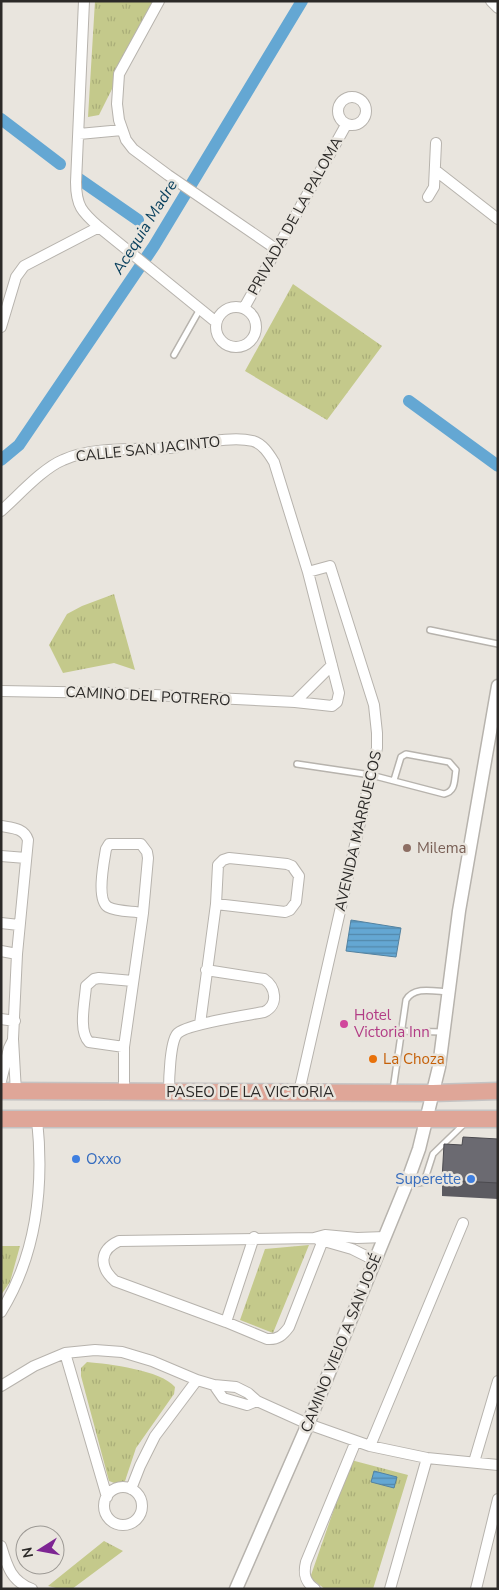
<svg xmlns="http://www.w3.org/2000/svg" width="499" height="1590" viewBox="0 0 499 1590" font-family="'Nunito Sans',sans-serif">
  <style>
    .park { fill: url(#park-tufts) }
    .water { fill: url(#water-rules); stroke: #5382a0 }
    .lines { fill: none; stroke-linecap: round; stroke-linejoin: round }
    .canal { stroke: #64a7d3; stroke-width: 12 }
    .service-casing { stroke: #b7b3ad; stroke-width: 8 }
    .minor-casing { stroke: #b7b3ad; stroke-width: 12 }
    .tertiary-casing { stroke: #b7b3ad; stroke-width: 15 }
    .primary-casing { stroke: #c4c3c3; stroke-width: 19 }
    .service { stroke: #fff; stroke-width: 5 }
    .minor { stroke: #fff; stroke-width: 10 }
    .tertiary { stroke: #fff; stroke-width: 12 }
    .primary { stroke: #dfa698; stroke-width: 16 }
    .wall { fill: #5c5b61 }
    .building { fill: #6b6a71; stroke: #4b4a4f }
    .education-dot { fill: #8d6e63; stroke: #e9e5de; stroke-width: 2 }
    .hotel-dot { fill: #d1479c; stroke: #e9e5de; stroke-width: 2 }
    .food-dot { fill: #e8710a; stroke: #e9e5de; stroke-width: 2 }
    .shop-dot { fill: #3f7fe0; stroke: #e9e5de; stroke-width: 2 }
    .labels { text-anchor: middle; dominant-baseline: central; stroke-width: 5; stroke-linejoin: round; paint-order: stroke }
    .street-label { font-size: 15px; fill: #2c2a28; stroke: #e9e5de }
    .education-label { font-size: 15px; fill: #785e54; stroke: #e9e5de; text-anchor: start }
    .hotel-label { font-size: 15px; fill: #b23c85; stroke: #e9e5de; text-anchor: start }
    .food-label { font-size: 15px; fill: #c56008; stroke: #e9e5de; text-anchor: start }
    .shop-label { font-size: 15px; fill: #366cbe; stroke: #e9e5de; text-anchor: start }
    .water-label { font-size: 16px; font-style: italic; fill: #063e5c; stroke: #e9e5de }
  </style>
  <defs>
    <pattern id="park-tufts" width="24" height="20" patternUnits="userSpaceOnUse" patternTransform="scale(1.25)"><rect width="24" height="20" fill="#c4c98b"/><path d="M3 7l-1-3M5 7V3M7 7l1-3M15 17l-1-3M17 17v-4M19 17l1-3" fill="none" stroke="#a9ad78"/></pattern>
    <pattern id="water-rules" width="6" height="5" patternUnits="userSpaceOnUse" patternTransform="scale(1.25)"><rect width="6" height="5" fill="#64a7d3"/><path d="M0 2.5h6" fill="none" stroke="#5388ab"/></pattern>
  </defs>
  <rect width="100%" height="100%" fill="#e9e5de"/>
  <path class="park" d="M95,1H156L99,115L88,117Z
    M293,284L382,346L327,420L245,371Z
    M114,594L135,670L114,663L63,673L49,645L67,614L82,606Z
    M309,1245L273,1333L240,1320L265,1249Z
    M1,1246H20L10,1282L1,1295Z
    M87,1362C109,1364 161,1370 175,1387L174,1394L136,1448L125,1481L117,1484L109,1481L81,1376V1368Z
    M351,1460L408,1475L373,1589H325L310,1578Z
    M104,1541L123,1551L72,1589H60L48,1586Z"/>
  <path class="water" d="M351,920L401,928L396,957L346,951Z
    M374,1471L397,1477L394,1488L371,1482Z"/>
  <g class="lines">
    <path class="canal" d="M1,119L60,164
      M79,179L138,220
      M409,401L498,466
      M1,460L19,445L154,246L302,1"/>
    <defs>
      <path id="service" d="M174,355L200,309
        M430,630L498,644
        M297,764L371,775L444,794C456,791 454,781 456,770L449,762L406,754L401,757L394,780
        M402,1031L442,1032
        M393,1090L406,1000C414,986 433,991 448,992
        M407,1185L424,1182L433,1154L465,1123"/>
      <path id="minor" d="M84,1L76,182C76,206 82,212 99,227L216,322
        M159,1L119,74L117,104L119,120L126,140L133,149L168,175L276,249
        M491,1L498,8
        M338 111a14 14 0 1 1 28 0a14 14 0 1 1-28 0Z
        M79,134L122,130
        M435,170L498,219
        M428,197L434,187L436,143
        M216 327a20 20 0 1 1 40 0a20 20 0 1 1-40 0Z
        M244,308L346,125
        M1,327L16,277L24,266L99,227
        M1,511C18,496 43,468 63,460C93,446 136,450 169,448C194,446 228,435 253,441C263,444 269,454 274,462L308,572L339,693L337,702L332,706L295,702L113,693L1,691
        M295,702L332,665
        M1,826C12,828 24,828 28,840L17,954L13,1039L16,1092
        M1,856L26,858
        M1,923L19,925
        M1,951L17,954
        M1,1019L15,1021
        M200,1024L216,904L218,865L223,860L229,858L287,864L292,866L299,876L296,902L290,910L285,912L216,904
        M124,1047L89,1042C78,1031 85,1001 86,986L94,979L99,978L133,981
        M1,1081L9,1048L13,1040
        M124,1092V1047L143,913L148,858L147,852L141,844H109L106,849C104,861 96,900 108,907C117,912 133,911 143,913
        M169,1092C169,1079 170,1043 177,1034C185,1024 249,1015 264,1012C279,1005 276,987 264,979L206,970
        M299,1092L377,748V733L374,705L330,566L308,572
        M325,1235L289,1327C283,1335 278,1340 267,1339L226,1322L115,1281C99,1267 99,1250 119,1241L314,1238L325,1235L357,1238L385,1237
        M317,1239L352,1249L374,1260
        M1,1312C37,1254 44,1185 37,1119
        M226,1322L254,1237
        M65,1353L107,1497
        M214,1385L223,1398L247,1405L257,1401
        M1,1386L34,1366L65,1353L95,1350L122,1352L152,1361L197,1380L214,1385L236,1387L248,1393L257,1401L308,1424L370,1446L427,1458L498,1465
        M370,1446L463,1223
        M474,1462L498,1381
        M104 1506a19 19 0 1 1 38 0a19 19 0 1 1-38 0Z
        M131,1489L140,1466L155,1436L197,1380
        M1,1546C7,1566 11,1581 32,1589
        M315,1589C305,1582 303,1574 306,1562L356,1441
        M390,1589L427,1458
        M476,1589L498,1499"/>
      <path id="tertiary" d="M236,1589L308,1424L406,1185L419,1149L439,1067L459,911L498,686"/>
      <path id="primary" d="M1,1091L433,1093L498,1091
        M1,1119H498"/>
    </defs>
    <use href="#service" class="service-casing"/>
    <use href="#minor" class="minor-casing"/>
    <use href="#tertiary" class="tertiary-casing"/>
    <use href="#primary" class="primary-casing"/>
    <use href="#service" class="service"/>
    <use href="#minor" class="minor"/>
    <use href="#tertiary" class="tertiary"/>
    <use href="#primary" class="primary"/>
  </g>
  <path class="wall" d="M498,1139V1199L442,1196V1180L462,1145Z"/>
  <path class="building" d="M463,1137L498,1139V1183L442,1180L444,1144L462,1145Z"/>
  <circle class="education-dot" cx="407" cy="848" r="5"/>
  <circle class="hotel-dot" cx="344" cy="1024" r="5"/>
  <circle class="food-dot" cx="373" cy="1059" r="5"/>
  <g class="shop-dot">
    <circle cx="76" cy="1159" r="5"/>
    <circle cx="471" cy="1179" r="5"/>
  </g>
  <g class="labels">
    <g class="street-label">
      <text transform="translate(295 216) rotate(-61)">PRIVADA DE LA PALOMA</text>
      <text transform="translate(148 449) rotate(-6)">CALLE SAN JACINTO</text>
      <text transform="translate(148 696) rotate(3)">CAMINO DEL POTRERO</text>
      <text transform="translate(358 831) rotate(-77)">AVENIDA MARRUECOS</text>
      <text x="250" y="1092">PASEO DE LA VICTORIA</text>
      <text transform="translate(341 1343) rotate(-68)">CAMINO VIEJO A SAN JOSÉ</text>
    </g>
    <g class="education-label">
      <text x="417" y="848">Milema</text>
    </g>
    <g class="hotel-label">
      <text x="354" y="1015">Hotel<tspan x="354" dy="17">Victoria Inn</tspan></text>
    </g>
    <g class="food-label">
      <text x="383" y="1059">La Choza</text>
    </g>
    <g class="shop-label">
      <text x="86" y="1159">Oxxo</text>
      <text x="461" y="1179" text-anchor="end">Superette</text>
    </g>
    <g class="water-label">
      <text transform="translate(145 227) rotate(-58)">Acequia Madre</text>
    </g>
  </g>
  <rect width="499" height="1590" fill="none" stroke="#2c2a28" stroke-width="5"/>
  <g transform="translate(40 1550) rotate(259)"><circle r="24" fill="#e9e5de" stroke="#9d9a95"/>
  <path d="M0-4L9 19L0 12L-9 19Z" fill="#7e2593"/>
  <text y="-8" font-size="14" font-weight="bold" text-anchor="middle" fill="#2c2a28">N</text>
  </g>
</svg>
